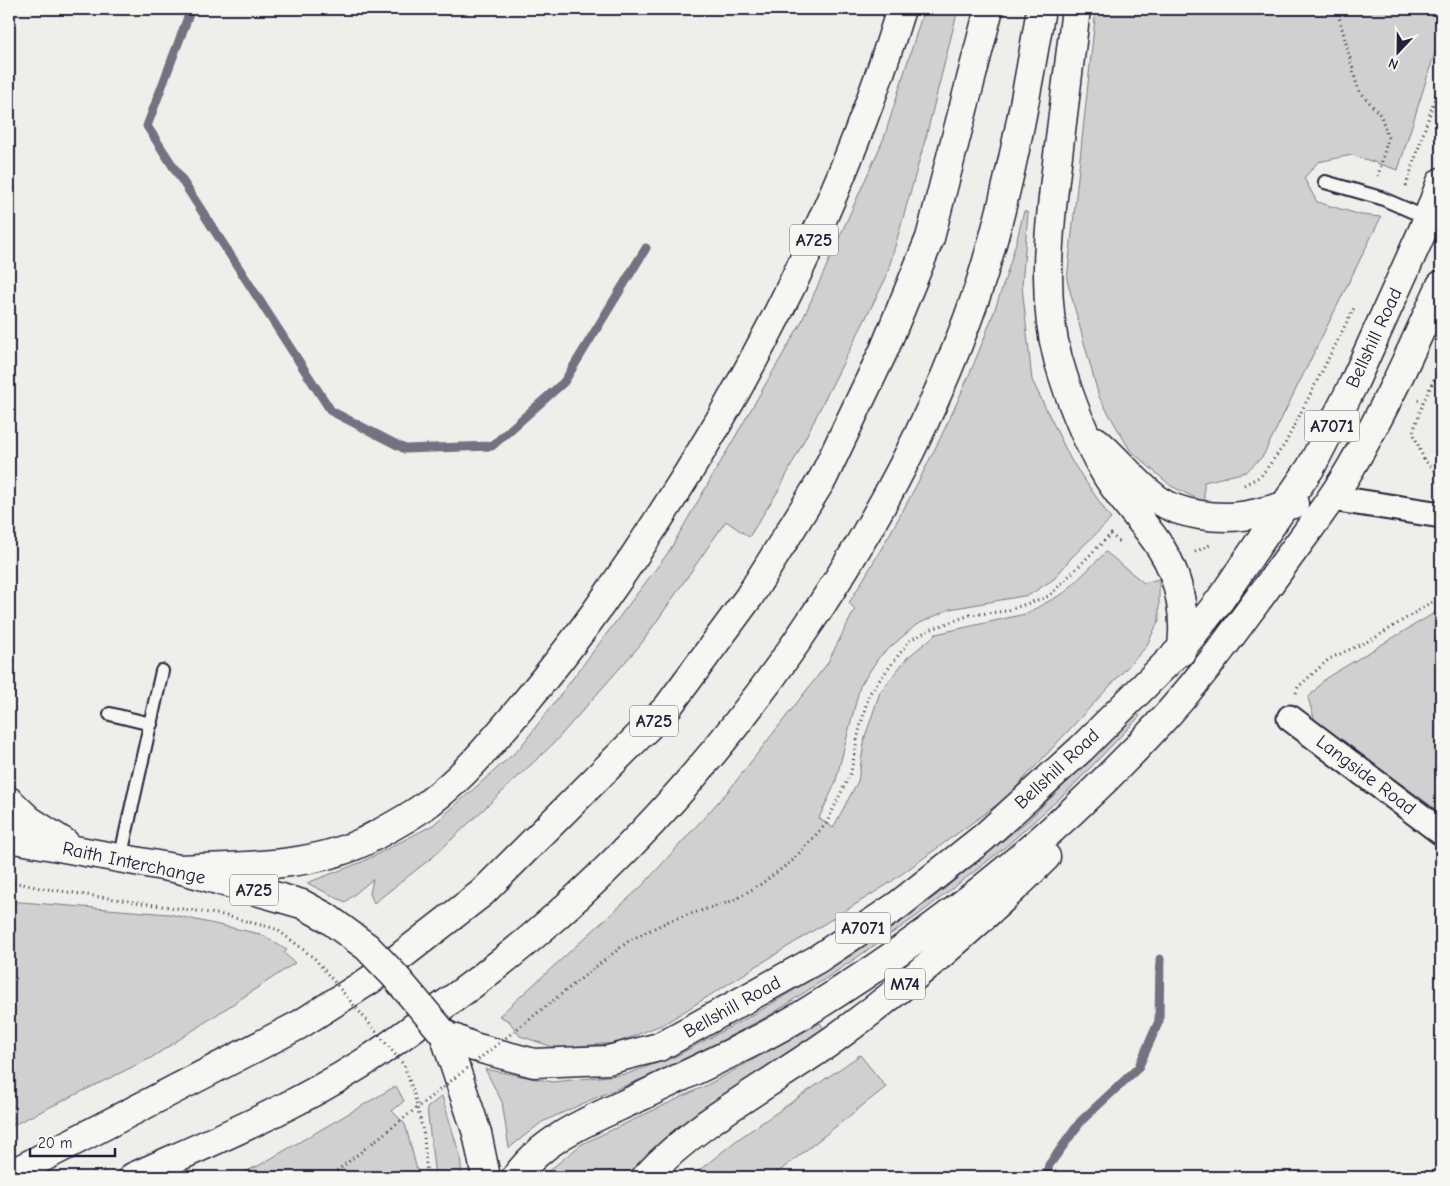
<svg xmlns="http://www.w3.org/2000/svg" width="1450" height="1186" viewBox="0 0 1450 1186" font-family="'Comic Neue',sans-serif">
  <style>
    .green { fill: #d0d0d1; stroke: #797986 }
    .lines { fill: none; stroke-linecap: round; stroke-linejoin: round }
    .stream { stroke: #727281; stroke-width: 9 }
    .lane-casing { stroke: #22223b; stroke-width: 16 }
    .street-casing { stroke: #22223b; stroke-width: 29 }
    .highway-casing { stroke: #22223b; stroke-width: 31 }
    .path { stroke: #22223b; stroke-width: 3; stroke-dasharray: 1 4; stroke-linecap: butt }
    .lane { stroke: #f6f6f2; stroke-width: 12 }
    .street { stroke: #f6f6f2; stroke-width: 25 }
    .highway { stroke: #f6f6f2; stroke-width: 28 }
    .highway-bridge-casing { stroke: #22223b; stroke-width: 31; stroke-linecap: butt }
    .path-bridge { stroke: #22223b; stroke-width: 3; stroke-dasharray: 1 4; stroke-linecap: butt }
    .highway-bridge { stroke: #f6f6f2; stroke-width: 28 }
    .labels { text-anchor: middle; dominant-baseline: central; stroke-width: 4; stroke-linejoin: round; paint-order: stroke }
    .shield { fill: #f6f6f2; stroke: #626272; stroke-width: 1 }
    .shield-label { font-size: 18px; font-weight: bold; fill: #22223b }
    .street-label { font-size: 19px; fill: #22223b; stroke: #f6f6f2 }
  </style>
  <rect width="100%" height="100%" fill="#eeeeeb"/>
  <filter id="ink" filterUnits="userSpaceOnUse"><feTurbulence type="fractalNoise" baseFrequency=".02" numOctaves="2"/><feDisplacementMap in="SourceGraphic" scale="10" xChannelSelector="R" yChannelSelector="G"/><feConvolveMatrix kernelMatrix="1 2 1 2 8 2 1 2 1" color-interpolation-filters="sRGB"/></filter>
  <g filter="url(#ink)">
    <path class="green" d="M924,9H958L926,137L886,278L780,488L749,537L726,521L641,644L554,743L434,856L374,903L370,894L373,879L345,902L307,883L362,862L433,825L519,749L668,553L801,323L884,138Z
      M1096,9H1441V33L1398,170L1352,155L1318,162L1304,178L1317,202L1361,215L1381,217L1263,456L1246,472L1204,482V502L1171,486L1130,450L1099,397L1067,280Z
      M1024,211L1028,213L1022,286L1032,380L1071,460L1111,519L1072,557L1054,579L1029,595L950,609L916,625L879,657L860,686L835,784L819,818L833,828L858,781L865,737L880,692L907,658L936,634L1025,614L1064,593L1106,552L1144,583L1159,579V620L1146,647L1006,798L888,884L664,1024L616,1043L556,1048L520,1036L509,1021L499,1016L642,886L729,790L827,664L855,609L849,603C921,486 993,346 1024,211Z
      M1441,609V813L1315,721L1308,698L1326,678Z
      M1137,714L1140,716L1070,789L1003,849L917,916L840,969L772,1014L672,1067L602,1095L542,1122L509,1148L502,1102L485,1069L553,1082L627,1074L676,1056L758,1012L850,956L937,895L1028,820Z
      M9,901L169,914L260,934L287,950L284,953L295,963L151,1058L9,1127Z
      M820,1023L827,1033L662,1144L628,1177H541L582,1144L707,1085Z
      M860,1055L886,1087L772,1177H691L737,1140Z
      M396,1086L404,1101L392,1111L405,1124L417,1170V1177H232L258,1166Z
      M442,1096L460,1156L462,1177H435L427,1108Z"/>
    <g class="lines">
      <path class="stream" d="M191,9L147,126L331,411L405,449L492,446L564,382L646,248
        M1046,1177L1049,1165L1081,1121L1138,1068L1159,1021L1160,959"/>
      <defs>
        <path id="lane" d="M1325,182L1381,198L1427,218
          M110,714L151,724
          M120,859L162,671"/>
        <path id="street" d="M1331,498L1441,515
          M1290,718L1441,832"/>
        <path id="highway" d="M1076,9C1070,60 1063,111 1057,163C1049,228 1041,295 1058,359C1069,397 1084,436 1104,471C1120,500 1145,522 1162,550C1180,578 1187,620 1181,652
          M1096,441C1118,459 1137,486 1160,501C1181,515 1217,519 1242,516C1259,514 1277,507 1294,504
          M9,801L29,820L65,843
          M9,838L179,869L302,904L326,917
          M179,869C239,866 308,868 363,842C385,830 410,818 430,802C462,778 488,747 514,716C543,681 572,645 599,607C731,421 834,227 901,9
          M444,1034L474,1047L534,1063L608,1060L659,1047L816,960L897,906L983,838L1081,749L1182,648L1220,600L1311,467L1353,385L1423,230L1441,182
          M444,1034L477,1133L486,1177
          M9,1175L299,1025L370,980L482,893L667,708L749,597L823,478L884,350L930,238L989,9
          M133,1177C211,1142 291,1109 363,1063C387,1048 410,1030 433,1013C467,989 500,964 532,937C724,775 897,528 978,290C1008,198 1025,104 1041,9
          M516,1177C547,1133 601,1116 648,1093C701,1067 756,1043 807,1012C941,929 1063,831 1169,713C1208,669 1243,620 1278,572C1302,538 1329,505 1350,469C1385,410 1413,347 1441,285
          M646,1177C702,1116 780,1080 845,1031C917,978 983,920 1046,857"/>
      </defs>
      <use href="#lane" class="lane-casing"/>
      <use href="#street" class="street-casing"/>
      <use href="#highway" class="highway-casing"/>
      <path class="path" d="M1337,9L1358,89L1381,116L1388,138L1378,176
        M1406,186L1441,80
        M1418,400L1423,403L1413,432L1424,460L1441,476
        M1423,403L1441,364
        M1244,485L1261,476L1285,444L1355,306
        M1195,552L1210,545
        M1296,693L1298,687L1329,659L1375,638L1441,596
        M826,824L851,772L859,731L869,694L910,640L929,630L970,615L1006,611L1049,596L1111,534L1120,543
        M9,881L40,888L223,915L276,929L295,943
        M414,1094L424,1136L427,1177"/>
      <use href="#lane" class="lane"/>
      <use href="#street" class="street"/>
      <use href="#highway" class="highway"/>
      <defs>
        <path id="highway-bridge" d="M326,917L367,947L394,975L444,1034"/>
      </defs>
      <use href="#highway-bridge" class="highway-bridge-casing"/>
      <path class="path-bridge" d="M295,943L315,959L404,1065L414,1094
        M329,1177L630,940L671,920L732,901L761,884L792,861L826,824"/>
      <use href="#highway-bridge" class="highway-bridge"/>
    </g>
  </g>
  <g class="labels">
    <g class="shield">
      <rect x="790" y="224.5" width="48" height="31" rx="4"/>
      <rect x="1304.5" y="410.5" width="55" height="31" rx="4"/>
      <rect x="630" y="705.5" width="48" height="31" rx="4"/>
      <rect x="230" y="874.5" width="48" height="31" rx="4"/>
      <rect x="835.5" y="912.5" width="55" height="31" rx="4"/>
      <rect x="885" y="968.5" width="40" height="31" rx="4"/>
    </g>
    <g class="shield-label">
      <text x="814" y="240">A725</text>
      <text x="1332" y="426">A7071</text>
      <text x="654" y="721">A725</text>
      <text x="254" y="890">A725</text>
      <text x="863" y="928">A7071</text>
      <text x="905" y="984">M74</text>
    </g>
    <g class="street-label">
      <text transform="translate(1374 338) rotate(-65)">Bellshill Road</text>
      <text transform="translate(1057 769) rotate(-43)">Bellshill Road</text>
      <text transform="translate(1366 775) rotate(37)">Langside Road</text>
      <text transform="translate(134 863) rotate(12)">Raith Interchange</text>
      <text transform="translate(732 1007) rotate(-29)">Bellshill Road</text>
    </g>
  </g>
  <rect width="1450" height="1186" fill="none" stroke="#f6f6f2" stroke-width="30"/>
  <rect x="15" y="15" width="1420" height="1156" fill="none" stroke="#22223b" stroke-width="2" filter="url(#ink)"/>
  <g transform="translate(1398 52) rotate(202)" stroke="#f6f6f2" stroke-width="4" paint-order="stroke">
  <path d="M0-4L9 19L0 12L-9 19Z" fill="#22223b"/>
  <text y="-8" font-size="14" font-weight="bold" text-anchor="middle" fill="#22223b">N</text>
  </g>
  <path d="M30 1148v8h85v-8" fill="none" stroke="#22223b" stroke-width="2.5"/>
  <text x="38" y="1148" font-size="15" fill="#22223b" stroke="#f6f6f2" stroke-width="4" paint-order="stroke">20 m</text>
</svg>
